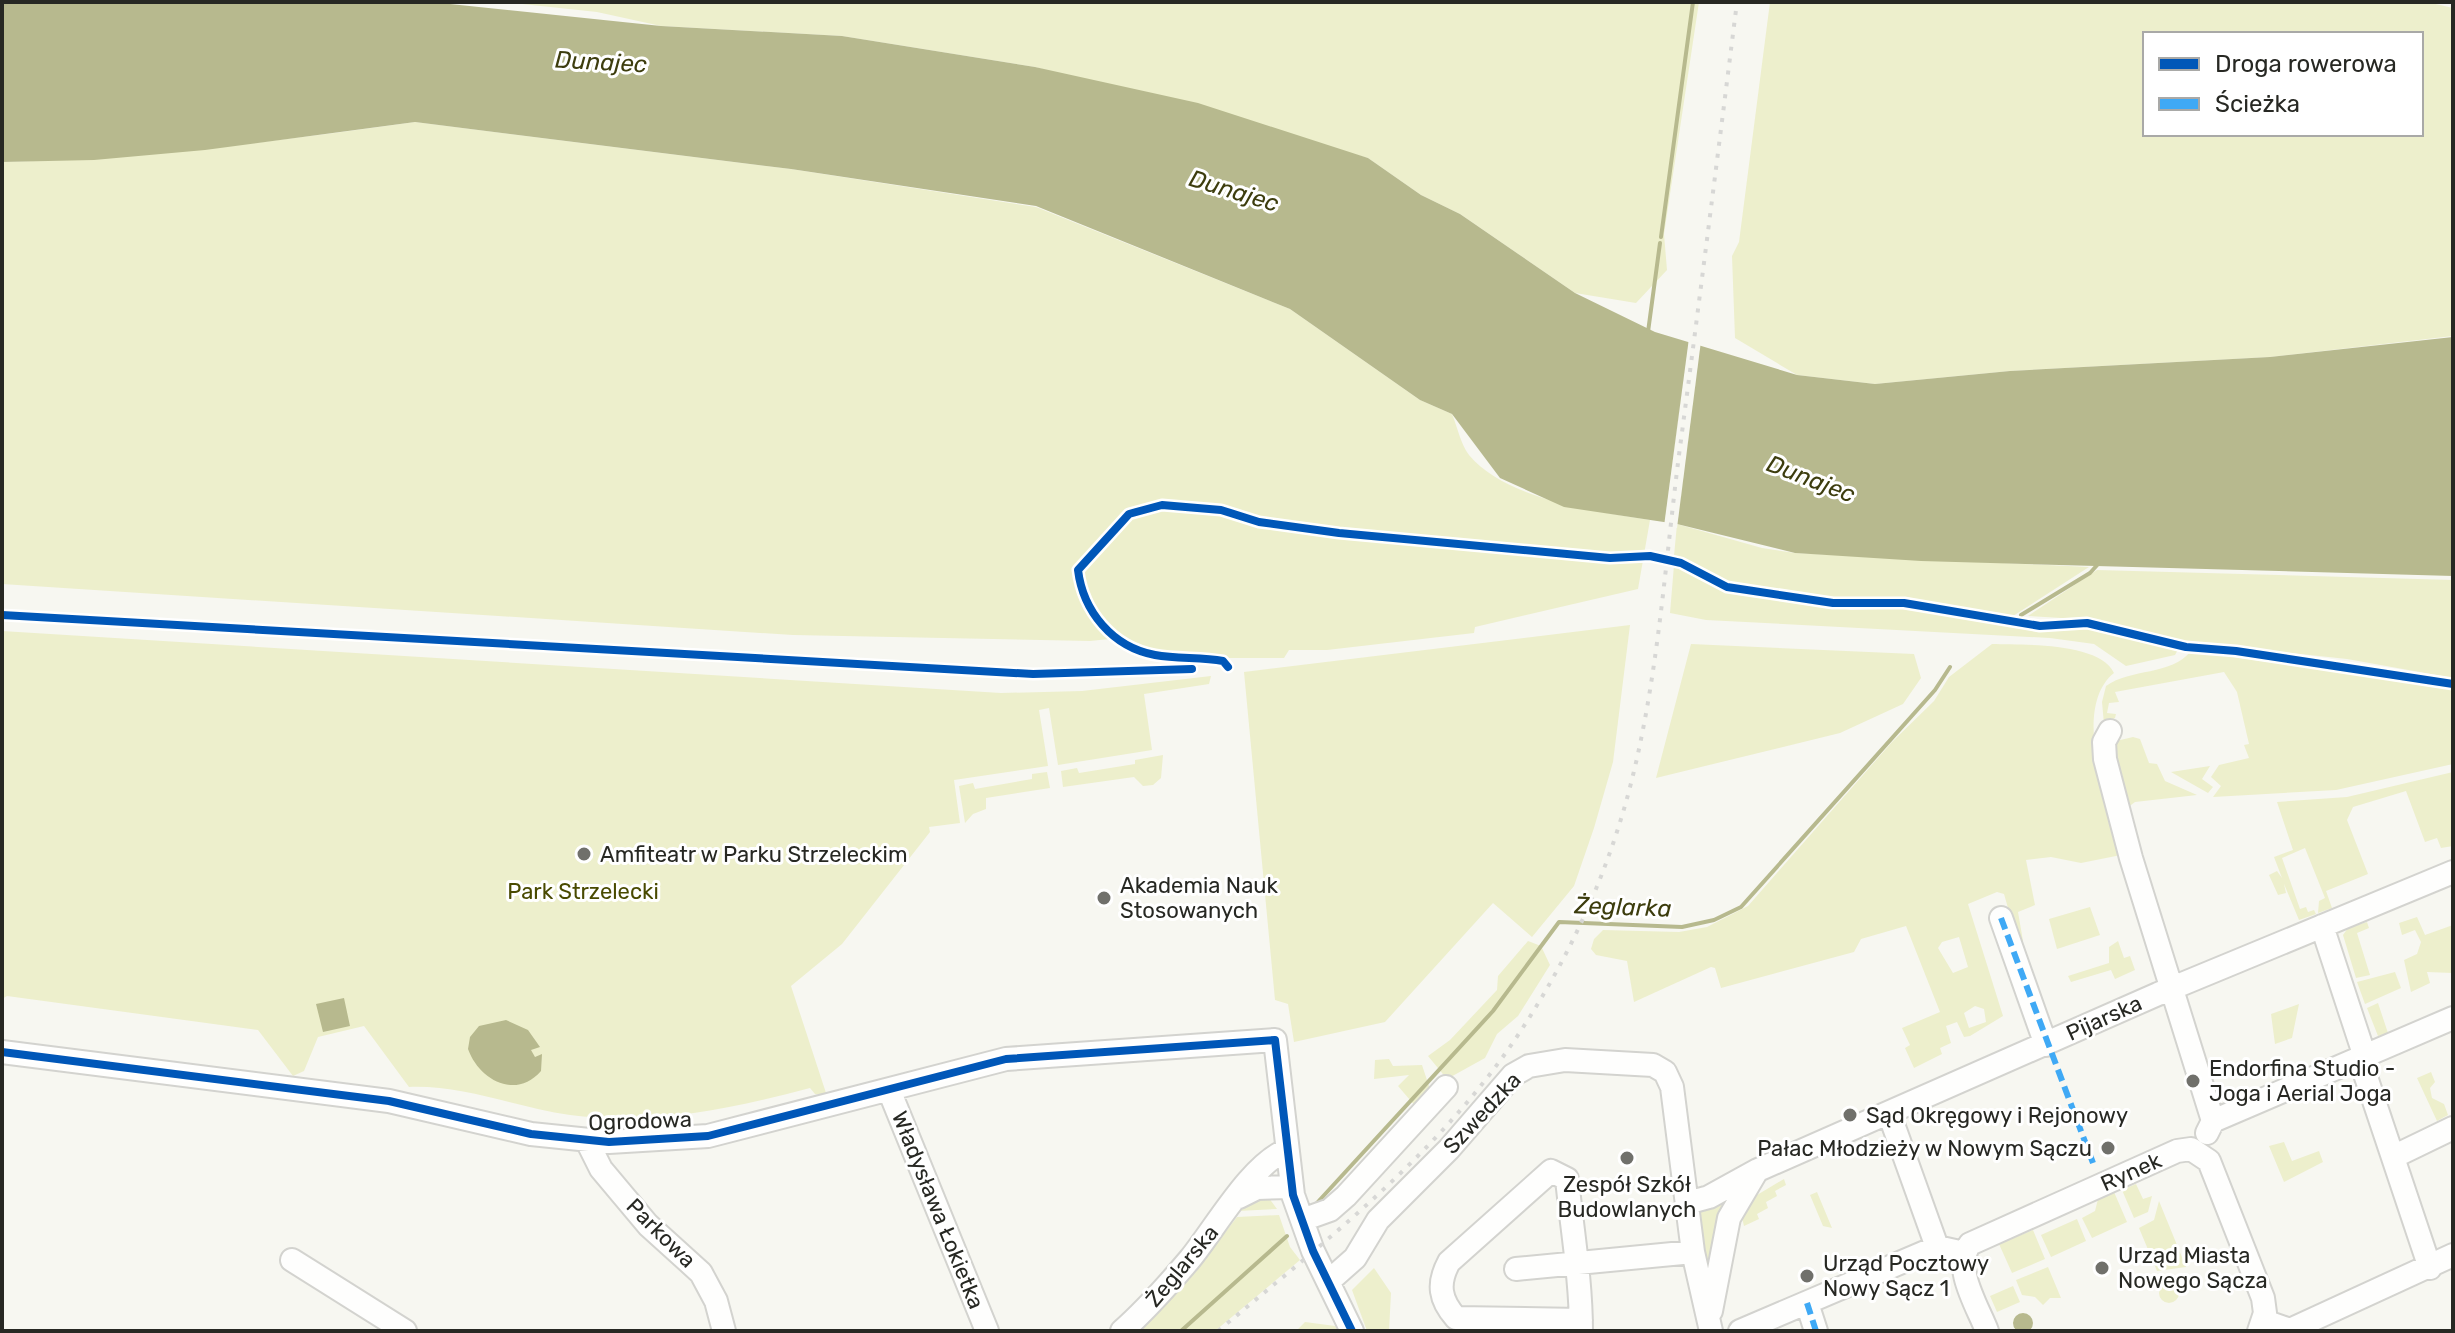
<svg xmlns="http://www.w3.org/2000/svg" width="2455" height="1333" viewBox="0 0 2455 1333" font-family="Rubik,sans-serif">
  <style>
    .green { fill: #edefcc; fill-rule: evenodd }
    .water { fill: #b7b98e }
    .pier { fill: #f7f7f1 }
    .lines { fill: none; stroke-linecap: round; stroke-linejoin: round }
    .stream { stroke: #b7b98e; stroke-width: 4 }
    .minor-casing { stroke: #d3d3cf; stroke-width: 26 }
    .minor { stroke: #fefefd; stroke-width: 22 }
    .rail { stroke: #d7d7d5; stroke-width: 4; stroke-dasharray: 4 8; stroke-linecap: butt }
    .quiet { stroke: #3fa9f5; stroke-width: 6; stroke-dasharray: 12 6; stroke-linecap: butt }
    .cycleway-casing { stroke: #fff; stroke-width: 13 }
    .cycleway { stroke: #0057b8; stroke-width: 8 }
    .poi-dot { fill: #70706b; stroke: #fff; stroke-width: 3 }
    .labels { text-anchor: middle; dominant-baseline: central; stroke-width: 6; stroke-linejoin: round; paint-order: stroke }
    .poi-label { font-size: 22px; fill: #272823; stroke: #fff; text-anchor: start }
    .park-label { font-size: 22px; fill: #494a00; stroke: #fff }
    .street-label { font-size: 22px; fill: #272823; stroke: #fff }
    .water-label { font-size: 24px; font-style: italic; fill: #3d3d0e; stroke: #fff }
  </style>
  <rect width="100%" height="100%" fill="#f7f7f1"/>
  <path class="green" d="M503,2H1699L1664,234L1667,270L1636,303L1575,293L1460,214L1421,195L1368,158L1035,67L842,36L661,26L597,12Z
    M1770,2H2427L2453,8V336L2270,357L2010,371L1875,384L1797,375L1735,338L1732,256L1739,242ZM2145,34H2421V134H2145Z
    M415,122L791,169L1036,207L1290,309L1420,400L1452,414C1457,426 1461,445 1469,455C1507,500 1595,511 1650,520L1638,589L1475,627L1474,633L1327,650H1289L1284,658H1195L1152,654L1119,638L1090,641L793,635L2,584V162C141,159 277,141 415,122Z
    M1677,524L1762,548L1795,553L2089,567L2010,618L1904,603H1833L1769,592L1734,584L1674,556Z
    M1674,565L1717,588L1738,593L1779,596L1851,610L1906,608L2029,628H2089L2180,646L2175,655L2126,666L2094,644L2050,638L1706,620L1670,613Z
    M2097,570L2453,580V678L2347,659L2185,642L2095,620L2028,616Z
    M1630,625L1613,762L1594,828L1574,886L1532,937L1493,903L1385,1022L1294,1042L1288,1004L1275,1000L1244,672Z
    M2,631L1001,693L1082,691L1211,676L1209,684L1144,694L1152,750L1058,765L1049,708L1039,710L1048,766L954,780L960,823L929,827L930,832L842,944L791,986L827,1096L815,1094L810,1088C731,1109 652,1126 570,1115C516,1107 463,1085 409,1087L364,1026L318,1037L304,1071L293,1076L258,1030L7,996L2,999Z
    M1691,644L1914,654L1921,678L1903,704L1840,733L1656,778Z
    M1992,644C2022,645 2100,642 2114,673C2070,708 2109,809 2121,855L2081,863L2051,857L2026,860L2035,905L2018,912L2023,941L2018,943L2004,894L1997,892L1968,904L2003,1016L1970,1036L1964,1037L1957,1022L1946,1026L1951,1043L1940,1048L1942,1054L1914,1068L1905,1048L1910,1045L1902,1028L1940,1012L1906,926L1861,939L1854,952L1721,988L1715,968L1711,967L1634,1002L1627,961L1596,955L1591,949L1594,939L1603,930L1679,932L1707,927L1748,906L1892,742L1934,701L1949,677ZM1959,937L1968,967L1953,973L1938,948L1942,942ZM1975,1006L1984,1009L1986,1022L1969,1028L1964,1013Z
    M2191,651L2453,688V764L2336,790L2213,797L2221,786L2211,777L2219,765L2249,758L2244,745L2249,744L2237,692L2224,672L2115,692L2119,702L2109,703L2107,713L2116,714L2115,718L2104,724L2102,702L2106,686C2131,668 2171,676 2191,651Z
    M2133,737L2140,739L2149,763L2157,764L2165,781L2197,795L2135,802L2127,808L2112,742Z
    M1163,755L1161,778L1153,785L1143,786L1134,777L1063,787L1061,771L1077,768L1079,773L1135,764V760Z
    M2210,766L2202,779L2213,787L2208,793L2171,772Z
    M1047,772L1050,788L986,798V809L973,814L965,823L959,786L973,783L975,789L1032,779V774Z
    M2453,772V846L2441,848L2437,838L2425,842L2406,791L2353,807L2347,820L2368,874L2326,891L2332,908L2318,913L2319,901L2325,898L2305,848L2282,858L2300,909L2306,907L2308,912L2314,910L2316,914L2299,920L2284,884L2286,893L2278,895L2269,875L2277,871L2282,878L2274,857L2293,850L2277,802L2347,797Z
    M2090,907L2100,935L2057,949L2049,919Z
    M2417,917L2425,935L2453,925V973L2427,972L2430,983L2411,992L2404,960L2417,954L2421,942L2415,930L2402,935L2399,923Z
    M2367,922L2369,928L2357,933L2370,975L2356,978L2343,935L2348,928Z
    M1528,941L1541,946L1550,965L1518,1016L1497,1034L1485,1058L1447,1079L1428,1056L1450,1040L1497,990L1498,976Z
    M2118,941L2124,958L2130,956L2135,970L2115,979L2111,970L2071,982L2068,976L2109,963V947Z
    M2395,972L2401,988L2365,1004L2357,982Z
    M2378,1003L2388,1033L2378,1036L2367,1008Z
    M2299,1004L2292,1038L2275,1044L2271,1014Z
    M1389,1059L1393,1066L1422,1065L1431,1092L1416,1107L1398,1086L1409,1075L1374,1079L1375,1060Z
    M2431,1072L2435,1082L2430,1088L2432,1098L2444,1104L2448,1115L2437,1121L2417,1078Z
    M2284,1142L2292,1161L2319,1151L2323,1162L2284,1182L2269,1146Z
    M1784,1179L1786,1185L1775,1191L1777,1196L1766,1202L1768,1208L1757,1214L1759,1219L1744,1226L1742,1218L1757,1195Z
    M2136,1184L2143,1199L2152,1196L2148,1212L2134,1218L2122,1190Z
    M1817,1192L1832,1228L1823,1226L1810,1195Z
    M2114,1192L2127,1222L2092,1238L2082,1218L2095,1211L2098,1199Z
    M1266,1194L1277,1209L1238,1211L1242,1203Z
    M1727,1200L1707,1280L1697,1216L1703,1208Z
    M2159,1201L2186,1267L2157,1271L2139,1228L2154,1220Z
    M1279,1215L1290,1247L1300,1260L1215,1331H1131L1204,1252L1209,1253L1237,1217Z
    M2077,1219L2086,1241L2051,1257L2041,1235Z
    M2033,1230L2045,1259L2012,1273L1999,1244Z
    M2048,1267L2061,1298H2050L2043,1305L2035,1297L2022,1295L2016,1280Z
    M1374,1268L1391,1293L1389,1331H1367L1352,1290Z
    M2159 1293a10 10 0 1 1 20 0a10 10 0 1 1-20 0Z
    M2013,1286L2020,1302L1997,1312L1990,1296Z
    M1305,1322L1335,1326L1338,1331H1296Z"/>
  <path class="water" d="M2,2H431L661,26L842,36L1035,67L1198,103L1368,158L1421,195L1460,214L1575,293L1655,332L1797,375L1875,384L2010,371L2270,357L2453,337V576L1921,561L1795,553L1677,524L1564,507L1500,478L1452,414L1420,400L1290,309L1036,206L791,169L415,122L205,150L94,160L2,162Z
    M344,998L350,1026L323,1032L316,1004Z
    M506,1020L528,1030L540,1047L531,1050L535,1057L542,1054L541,1071C516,1100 479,1080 468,1049L470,1037L479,1026Z
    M2013 1323a10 10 0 1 1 20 0a10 10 0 1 1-20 0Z"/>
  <path class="pier" d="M1689,338L1701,341L1677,528L1664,526Z"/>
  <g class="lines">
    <path class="stream" d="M1661,237L1693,2
      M1648,332L1660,243
      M2021,615L2090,573L2099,563
      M1316,1204L1493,1011L1559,922L1682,927L1714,920L1741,907L1935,690L1950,667
      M1181,1331L1287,1236"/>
    <defs>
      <path id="minor" d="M2110,731L2104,742L2105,759L2131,858L2213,1121
        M2001,918L2046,1045
        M2322,926L2365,1057
        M2,1052L389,1101L531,1134L609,1142L708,1136L1006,1059L1275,1040L1293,1195L1313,1251L1352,1331
        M2360,1059L2430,1268
        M889,1090L987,1331
        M1889,1113L1937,1247
        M2207,1133L2213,1121L2453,1018
        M587,1141L601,1169L648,1225L701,1273L716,1301L724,1331
        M2393,1157L2453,1128
        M1239,1197L1257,1188L1291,1187
        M1687,1203L1709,1197L1758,1170L2158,994L2453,872
        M1302,1220L1330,1210L1346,1196L1446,1087
        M292,1260L405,1331
        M1516,1269L1693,1252
        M1329,1281L1355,1258L1378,1220L1449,1149L1513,1075L1529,1066L1565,1060L1653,1065L1665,1072L1672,1087L1693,1252L1711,1331
        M1807,1303L1816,1331
        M1711,1311L1729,1218L1755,1174
        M2264,1321L2290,1330L2453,1255
        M1122,1331C1147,1309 1168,1285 1190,1259C1216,1227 1251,1164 1287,1150
        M1581,1331C1581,1280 1572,1229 1567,1179L1551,1171L1449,1262C1437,1284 1440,1300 1456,1318L1581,1320
        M1740,1331L1937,1247L1964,1253
        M1987,1331C1978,1307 1952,1267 1970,1244L2177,1151L2191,1149L2209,1161L2263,1298L2265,1313L2259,1331"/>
    </defs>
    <use href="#minor" class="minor-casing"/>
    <use href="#minor" class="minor"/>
    <path class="rail" d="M1218,1331C1327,1240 1441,1152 1520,1032C1565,964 1601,888 1624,809C1657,695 1664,572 1679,455C1699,304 1718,153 1737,2"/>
    <path class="quiet" d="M2001,918L2093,1163
      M1807,1303L1816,1331"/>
    <defs>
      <path id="cycleway" d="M2,615L1033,674L1192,669
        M1228,667L1223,661C1201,657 1178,659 1155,655C1112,647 1083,611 1078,570L1129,514L1162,505L1221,510L1259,522L1339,533L1610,558L1650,556L1681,563L1727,587L1833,603H1904L2040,626L2087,623L2186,647L2236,651L2453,684
        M2,1052L389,1101L531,1134L609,1142L708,1136L1006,1059L1275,1040L1293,1195L1313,1251L1352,1331"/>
    </defs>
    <use href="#cycleway" class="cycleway-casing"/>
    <use href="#cycleway" class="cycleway"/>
  </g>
  <g class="poi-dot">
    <circle cx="584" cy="854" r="8"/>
    <circle cx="1104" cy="898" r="8"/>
    <circle cx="2193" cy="1081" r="8"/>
    <circle cx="1850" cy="1115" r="8"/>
    <circle cx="2108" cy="1148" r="8"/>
    <circle cx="1627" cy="1158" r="8"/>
    <circle cx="2102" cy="1268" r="8"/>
    <circle cx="1807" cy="1276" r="8"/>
  </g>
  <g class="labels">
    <g class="poi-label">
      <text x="600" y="854">Amfiteatr w Parku Strzeleckim</text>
      <text x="1120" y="885">Akademia Nauk<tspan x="1120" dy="25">Stosowanych</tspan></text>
      <text x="2209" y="1068">Endorfina Studio -<tspan x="2209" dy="25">Joga i Aerial Joga</tspan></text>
      <text x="1866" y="1115">Sąd Okręgowy i Rejonowy</text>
      <text x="2092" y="1148" text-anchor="end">Pałac Młodzieży w Nowym Sączu</text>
      <text x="1627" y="1184" text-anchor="middle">Zespół Szkół<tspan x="1627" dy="25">Budowlanych</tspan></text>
      <text x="2118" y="1255">Urząd Miasta<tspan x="2118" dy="25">Nowego Sącza</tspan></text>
      <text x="1823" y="1263">Urząd Pocztowy<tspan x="1823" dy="25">Nowy Sącz 1</tspan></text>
    </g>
    <g class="park-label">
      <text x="583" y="891">Park Strzelecki</text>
    </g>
    <g class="street-label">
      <text transform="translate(2104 1018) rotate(-24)">Pijarska</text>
      <text transform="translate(1482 1113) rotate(-47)">Szwedzka</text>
      <text transform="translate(640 1121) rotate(-2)">Ogrodowa</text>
      <text transform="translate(2131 1172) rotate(-24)">Rynek</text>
      <text transform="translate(938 1210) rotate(68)">Władysława Łokietka</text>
      <text transform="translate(661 1233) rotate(45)">Parkowa</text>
      <text transform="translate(1182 1266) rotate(-50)">Żeglarska</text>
    </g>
    <g class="water-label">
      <text transform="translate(601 62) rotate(3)">Dunajec</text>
      <text transform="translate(1234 191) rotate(17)">Dunajec</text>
      <text transform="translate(1811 479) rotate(21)">Dunajec</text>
      <text transform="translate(1623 907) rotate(2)">Żeglarka</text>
    </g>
  </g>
  <rect width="2455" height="1333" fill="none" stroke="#272823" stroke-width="8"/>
  <rect x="2143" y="32" width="280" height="104" fill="#ffffff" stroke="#a9a9a7" stroke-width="2"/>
  <rect x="2159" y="58" width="40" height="12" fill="#0057b8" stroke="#a9a9a7" stroke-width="2"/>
  <text x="2215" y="72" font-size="24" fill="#272823">Droga rowerowa</text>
  <rect x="2159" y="98" width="40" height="12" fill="#3fa9f5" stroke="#a9a9a7" stroke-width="2"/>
  <text x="2215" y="112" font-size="24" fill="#272823">Ścieżka</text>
</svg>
